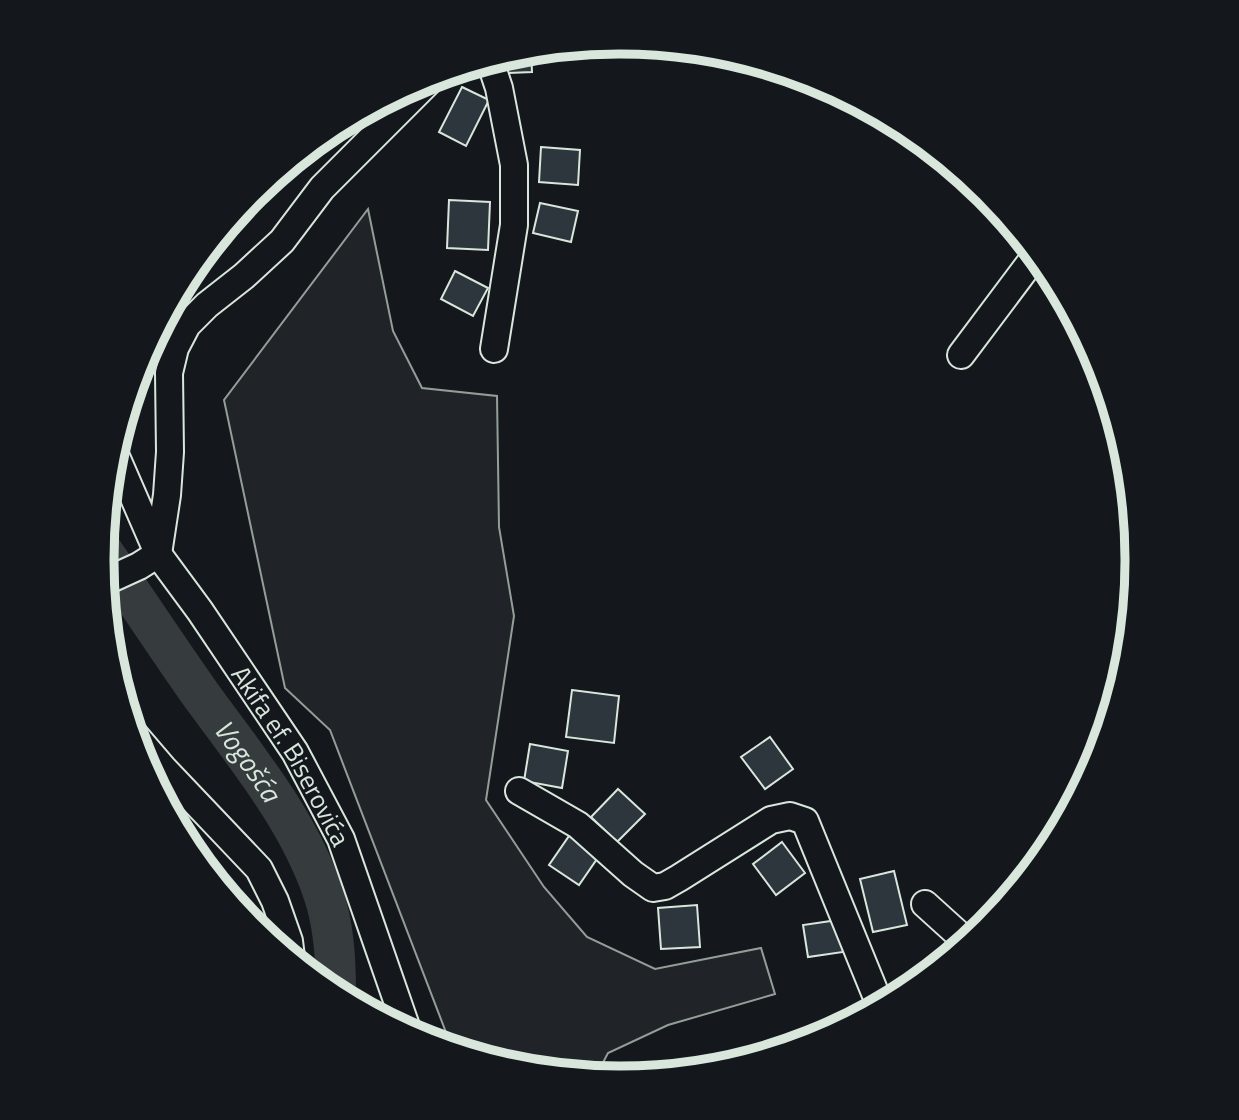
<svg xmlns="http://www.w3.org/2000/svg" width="1239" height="1120" viewBox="0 0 1239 1120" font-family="'Titillium Web',sans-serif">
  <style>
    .green { fill: #202428; stroke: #939e99; stroke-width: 2 }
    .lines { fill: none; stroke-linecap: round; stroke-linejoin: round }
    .river { stroke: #363b3e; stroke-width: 40 }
    .building { fill: #2c363c; stroke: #d8e6dc; stroke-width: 2 }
    .minor-casing { stroke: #d8e6dc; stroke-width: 30 }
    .minor { stroke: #14181c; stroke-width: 26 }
    .labels { text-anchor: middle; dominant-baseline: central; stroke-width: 5; stroke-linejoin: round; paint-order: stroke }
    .street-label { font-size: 26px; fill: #d8e6dc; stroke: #14181c }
    .water-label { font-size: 28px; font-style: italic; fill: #d8e6dc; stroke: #14181c }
    .rim { fill: none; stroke: #d8e6dc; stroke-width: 9 }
  </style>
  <rect width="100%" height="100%" fill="#14181c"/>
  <path class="green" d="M368,209L393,331L422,388L497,396L499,527L514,616L486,800L544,887L587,937L655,969L761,948L775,994L668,1025L608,1053L596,1076L518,1068L452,1048L330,730L285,688L224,400Z"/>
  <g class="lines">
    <path class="river" id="s1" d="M102,550C135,598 167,647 201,695C246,757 298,819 323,893C334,925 336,959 336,993"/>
  </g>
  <path class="building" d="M531,51L532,72L506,73L505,56L519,52Z
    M462,87L489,100L466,146L439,132Z
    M541,147L580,150L578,185L539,182Z
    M449,200L490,202L488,250L447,248Z
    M540,203L578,211L571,242L533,233Z
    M455,271L488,288L473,316L441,299Z
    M572,690L619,696L614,743L566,737Z
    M770,737L793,769L765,789L741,757Z
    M530,744L568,751L562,788L524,781Z
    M618,789L645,814L617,842L591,817Z
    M177,821L208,856L201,863L189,847L175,823Z
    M569,836L599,856L579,885L549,865Z
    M782,842L805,873L776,895L753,864Z
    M894,871L907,925L873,932L860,879Z
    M697,905L700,947L661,949L658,908Z
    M838,920L843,952L808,957L803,925Z
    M939,949L947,958L910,988L903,981Z
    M794,1039L795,1046L764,1055L762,1043Z"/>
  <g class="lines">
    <defs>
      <g id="minor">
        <path d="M490,61L499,88L514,165V225L494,349"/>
        <path d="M961,355L1036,255"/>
        <path d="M114,452L158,553"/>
        <path d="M158,554L167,495L170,452L169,373L175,348L187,325L207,305L244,276L282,241L322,188L432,78"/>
        <path id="s2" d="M104,582L139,566L158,554L200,611L295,752L341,839L408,1032"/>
        <path d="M133,733L163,768L259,869L275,901L289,941L291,957"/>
        <path d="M519,791L578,825L633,874L653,888L665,886L679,878L771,820L790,816L805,821L880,1005"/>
        <path d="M925,904L967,942"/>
      </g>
    </defs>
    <use href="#minor" class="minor-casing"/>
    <use href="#minor" class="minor"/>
  </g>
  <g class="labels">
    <g class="street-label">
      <text stroke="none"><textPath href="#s2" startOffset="303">Akifa ef. Biserovića</textPath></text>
    </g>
    <g class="water-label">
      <text stroke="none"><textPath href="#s1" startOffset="256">Vogošća</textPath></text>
    </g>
  </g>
  <path d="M0 0H1239V1120H0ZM619 54H620A505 505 0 0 1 1125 559V561A505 505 0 0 1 620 1066H619A505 505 0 0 1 114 561V559A505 505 0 0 1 619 54Z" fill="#14181c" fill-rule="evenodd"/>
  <path class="rim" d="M619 54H620A505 505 0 0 1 1125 559V561A505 505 0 0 1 620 1066H619A505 505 0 0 1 114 561V559A505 505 0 0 1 619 54Z"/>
</svg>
